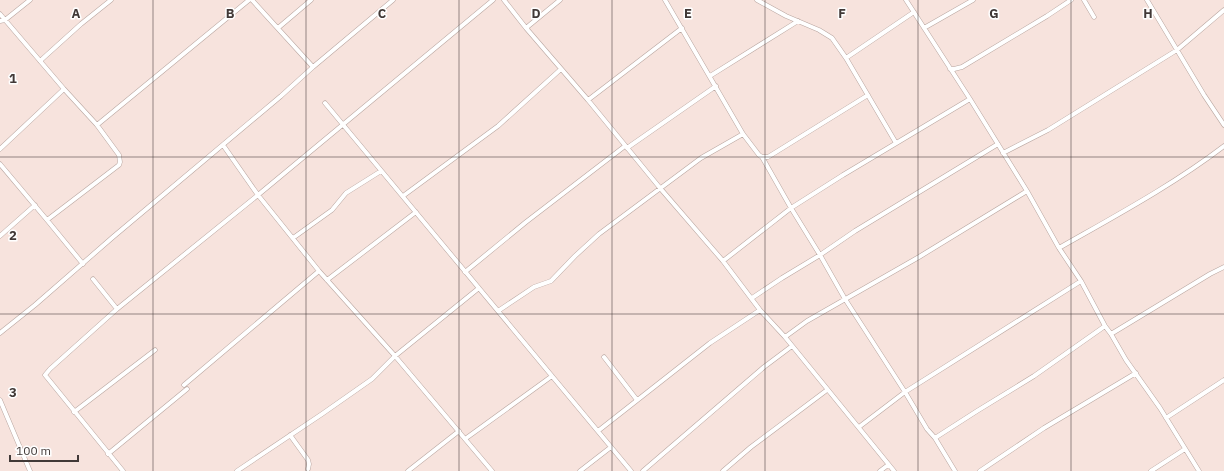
<svg xmlns="http://www.w3.org/2000/svg" width="1224" height="471" viewBox="0 0 1224 471" font-family="'IBM Plex Sans',sans-serif">
  <style>
    .lines { fill: none; stroke-linecap: round; stroke-linejoin: round }
    .minor-casing { stroke: #b9a6a0; stroke-width: 5 }
    .minor { stroke: #fff; stroke-width: 4 }
    .grid { fill: none; stroke: #413937; stroke-width: 1; stroke-opacity: 0.55 }
    .grid-label { font-size: 13px; text-anchor: middle; font-weight: bold; fill: #413937; stroke: #fff; stroke-width: 3; stroke-linejoin: round; paint-order: stroke }
  </style>
  <rect width="100%" height="100%" fill="#f7e3dd"/>
  <g class="lines">
    <defs>
      <path id="minor" d="M252,0L313,67
        M504,0L526,28L588,100L660,188L723,261L760,310L785,337L894,471
        M665,0L743,134L759,155L762,157H768L868,95
        M757,0L786,16L819,30L832,38L846,58L896,143
        M906,0L970,99L1027,191L1059,248L1081,281L1105,326L1111,334L1126,360L1160,408L1199,471
        M1084,0L1094,17
        M1147,0L1204,95L1224,125
        M0,14L64,89L97,125L119,155L120,162L119,165L47,220
        M0,21L5,20L30,0
        M278,28L311,0
        M526,28L560,0
        M924,28L973,0
        M846,58L914,12
        M40,61L81,24L111,0
        M950,69H954L962,67L1047,16L1071,0
        M710,76L798,21
        M588,100L682,28
        M325,103L631,471
        M97,125L249,0
        M627,148L716,86
        M0,149L64,89
        M1003,153L1048,130L1177,50L1224,10
        M762,157L791,208L820,255L845,299L905,392L927,429L935,438
        M0,164L47,220L83,264
        M403,196L498,126L561,69
        M0,236L35,205
        M293,238L332,210L346,193L381,171
        M1059,248C1115,216 1173,185 1224,146
        M723,261L791,208L843,175L970,99
        M465,272L526,222L625,146
        M93,279L117,309
        M327,280L416,212
        M752,298L782,278L820,255L855,231L998,144
        M498,311L534,287L551,281L575,256L599,234L701,158L743,134
        M0,333L35,305L113,237L281,96L313,67L393,0
        M1111,334L1210,274L1224,267
        M785,337L807,321L919,257L1027,191
        M604,357L637,400
        M184,385L319,271
        M0,400L30,471
        M74,412L155,350
        M1166,418L1224,380
        M859,427L905,392L1081,281
        M598,431L710,343L760,310
        M290,435L308,460L309,464L308,469
        M465,439L552,376
        M108,454L187,389
        M123,471L45,375L50,369L117,309L258,195L223,145
        M237,471L322,414L372,379L395,356L479,288
        M408,471L459,431
        M492,471L395,356L319,271L258,195L493,0
        M580,471L611,447
        M643,471L764,367L792,346
        M723,471L751,447L827,390
        M880,471L888,465
        M955,471L935,438L977,411L1034,376L1105,326
        M980,471L1044,428L1136,373
        M1151,471L1185,449"/>
    </defs>
    <use href="#minor" class="minor-casing"/>
    <use href="#minor" class="minor"/>
  </g>
  <path class="grid" d="M153,0V471M306,0V471M459,0V471M612,0V471M765,0V471M918,0V471M1071,0V471M0,157H1224M0,314H1224"/>
  <g class="grid-label">
    <text x="76" y="18">A</text>
    <text x="230" y="18">B</text>
    <text x="382" y="18">C</text>
    <text x="536" y="18">D</text>
    <text x="688" y="18">E</text>
    <text x="842" y="18">F</text>
    <text x="994" y="18">G</text>
    <text x="1148" y="18">H</text>
    <text x="13" y="83">1</text>
    <text x="13" y="240">2</text>
    <text x="13" y="397">3</text>
  </g>
  <path d="M10 455v6h68v-6" fill="none" stroke="#413937" stroke-width="2"/>
  <text x="16" y="455" font-size="12" fill="#413937" stroke="#ffffff" stroke-width="3" paint-order="stroke">100 m</text>
</svg>
